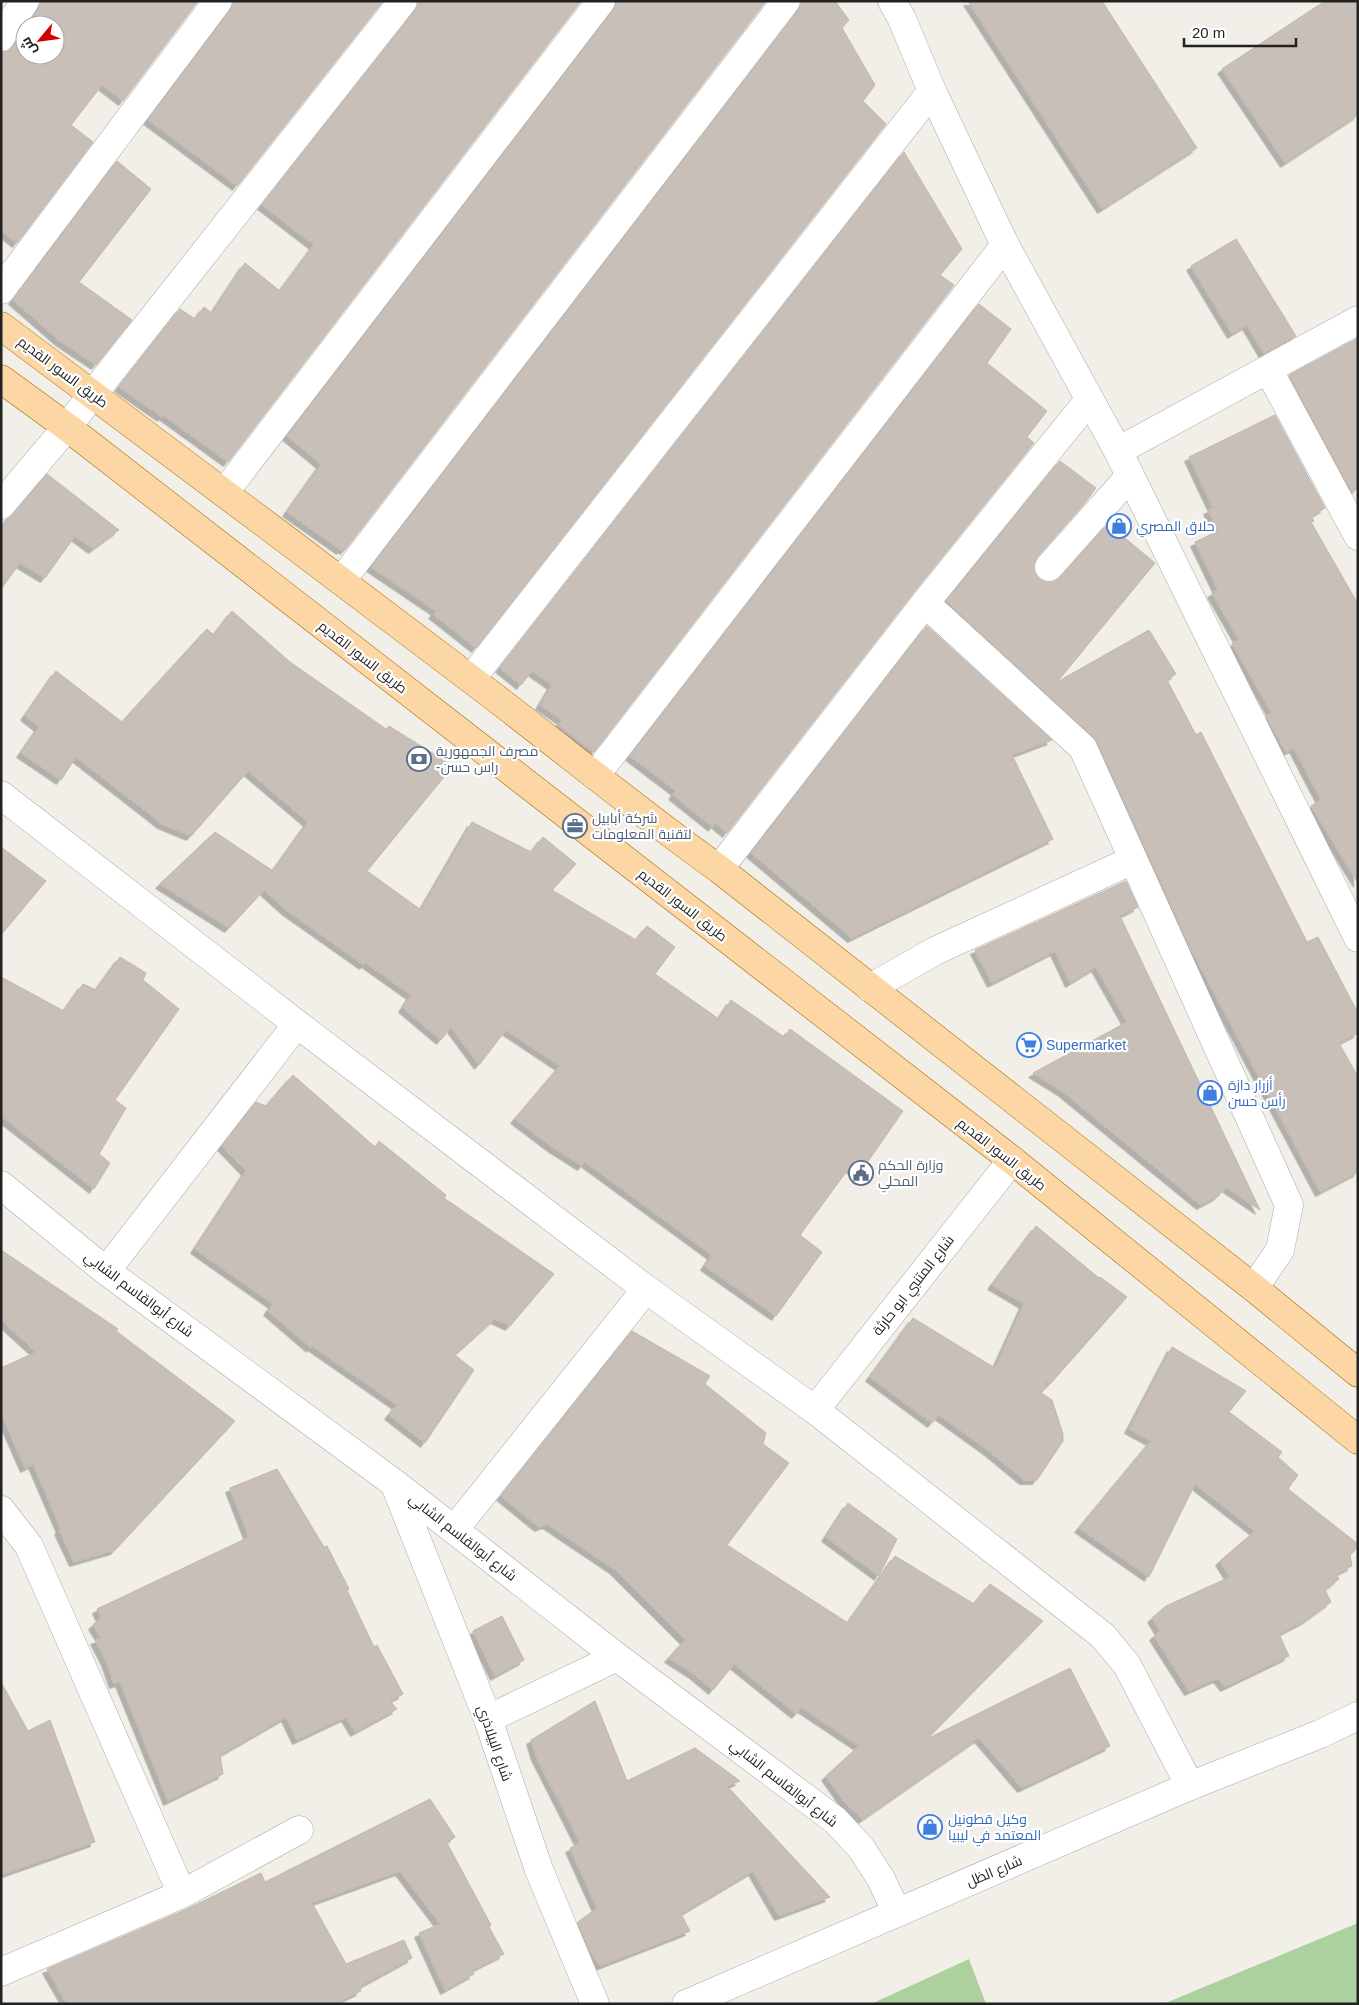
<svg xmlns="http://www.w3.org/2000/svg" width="1359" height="2005" viewBox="0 0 1359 2005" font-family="Arial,Cairo,sans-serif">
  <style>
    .forest { fill: #add19e }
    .building { fill: #c7bfb8; stroke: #c4b6ab; filter: url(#shadow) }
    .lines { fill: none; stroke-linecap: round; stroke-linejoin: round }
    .minor-casing { stroke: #a9a9a9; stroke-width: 29 }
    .tertiary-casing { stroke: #a9a9a9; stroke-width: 29 }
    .primary-casing { stroke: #a06b00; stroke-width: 29 }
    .minor { stroke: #fff; stroke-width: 28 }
    .tertiary { stroke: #fff; stroke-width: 28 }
    .primary { stroke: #fcd6a4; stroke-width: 28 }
    .labels { text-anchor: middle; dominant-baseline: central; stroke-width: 4.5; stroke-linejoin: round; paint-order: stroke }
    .street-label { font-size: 14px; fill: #222; stroke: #fff }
    .shop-label { font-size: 14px; fill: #366cbe; stroke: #fff; text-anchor: start }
    .service-label { font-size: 14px; fill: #4e5e75; stroke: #fff; text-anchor: start }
  </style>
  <defs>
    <filter id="shadow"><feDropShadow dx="-4.5" dy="4.5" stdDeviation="0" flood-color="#0004"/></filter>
  </defs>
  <rect width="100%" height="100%" fill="#f2efe9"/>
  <path class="forest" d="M1358,1923V2004H1163Z
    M969,1959L986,2004H871Z"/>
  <path class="building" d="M41,1H198L123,101L102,85L71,125L93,142L17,243L1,231V52L8,51L14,46L25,29V55H55V25H28L38,10Z
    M233,1H383L237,186L148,120L230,10Z
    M418,1H581L228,462L163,415L162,417L119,387L180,309L195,319L204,307L212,313L245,263L280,291L314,245L262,205L415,11Z
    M616,1H766L345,550L342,548L341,550L287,512L321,464L287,436L613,10Z
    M801,1H835L849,20L842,28L875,85L863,101L886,124L476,648L433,614L436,611L371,567L798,11Z
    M968,1H1102L1197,148L1102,209Z
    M1325,1H1358V115L1285,163L1222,69Z
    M904,152L962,249L940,275L954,285L594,752L558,725L562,720L540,705L552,685L532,671L521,685L500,668Z
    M117,161L151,189L79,282L132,320L96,365L60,341L13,300Z
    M1236,239L1296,336L1264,354L1247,325L1232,334L1191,266Z
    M979,304L1011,329L987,363L1047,411L1027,437L1034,443L913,593L727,833L715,823L713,827L673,795L676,791L630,756Z
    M1358,338V488L1352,492L1289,375Z
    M1275,415L1325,508L1311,516L1314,521L1311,522L1358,604V883L1311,806L1321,800L1294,748L1286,752L1266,716L1272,713L1232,643L1239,640L1212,593L1218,590L1195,542L1218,531L1208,510L1213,508L1189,457Z
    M1060,461L1096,488L1084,504L1037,557L1034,564V571L1038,578L1046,582H1054L1060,578L1108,524L1155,563L1057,682L1149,630L1176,674L1167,680L1196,735L1201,732L1307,942L1318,937L1358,1013V1033L1339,1043L1358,1077V1172L1320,1192L1192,951L1097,741L946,601Z
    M47,474L119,530L93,549L75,536L45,578L20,563L1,589V526Z
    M232,611L290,662L386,729L389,726L453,766L367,871L421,910L472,822L531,852L543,837L576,864L552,890L636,940L647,926L675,947L655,974L719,1019L731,1000L784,1037L790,1029L903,1111L860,1173L849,1168L800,1235L822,1252L776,1316L705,1266L712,1255L585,1162L582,1166L552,1147L515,1119L560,1066L506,1030L479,1065L451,1027L441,1040L403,1008L411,995L366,963L364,965L286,910L264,890L229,928L160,884L215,832L273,871L308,822L248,771L191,836L162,824L76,757L61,780L21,753L39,727L25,716L56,671L122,722L207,629L214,635Z
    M927,626L1052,740L1012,755L1053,839L852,938L751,853Z
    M1,847L46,881L1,935Z
    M1126,881L1138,907L1120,916L1260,1210L1226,1187L1218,1196L1201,1205L1062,1091L1033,1073L1127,1022L1096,967L1070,983L1055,951L992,983L975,950Z
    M120,957L146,973L143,980L179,1009L115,1100L126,1108L99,1154L110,1163L94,1189L1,1116V977L64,1011L83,984L96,990Z
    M293,1075L375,1147L379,1141L446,1195L444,1198L554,1274L510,1326L495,1319L455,1355L474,1370L425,1443L389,1415L397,1405L312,1346L311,1348L268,1311L273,1304L195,1249L246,1171L222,1146L256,1102L266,1106Z
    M1036,1226L1099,1278L1100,1277L1127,1297L1050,1384L1045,1381L1047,1387L1041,1393L1052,1400L1063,1434V1441L1037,1480H1024L989,1451L939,1415L932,1423L870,1377L913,1318L995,1368L1024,1304L992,1285Z
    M1,1250L118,1329L116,1331L235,1421L115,1550L74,1562L59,1530L61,1529L33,1464L25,1468L1,1413V1368L36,1352L1,1320Z
    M632,1331L710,1376L705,1384L766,1433L763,1444L789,1463L727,1545L848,1623L895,1556L974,1604L990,1584L1043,1621L927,1739L1070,1668L1110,1746L1022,1788L979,1738L863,1819L845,1803L826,1776L859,1746L802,1708L796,1714L734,1664L713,1690L694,1674L669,1658L685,1640L614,1569L547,1524L539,1527L501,1496Z
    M1172,1347L1246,1391L1229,1412L1282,1452L1278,1457L1298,1475L1288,1489L1358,1544V1547L1350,1555L1352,1566L1336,1574L1339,1579L1325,1590L1331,1602L1306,1620L1279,1634L1289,1656L1225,1687L1218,1678L1189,1691L1154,1636L1160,1631L1152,1618L1166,1606L1230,1577L1220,1561L1255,1531L1195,1484L1149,1577L1079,1528L1151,1441L1129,1429Z
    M277,1469L324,1547L327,1546L349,1589L347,1590L374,1647L377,1645L403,1694L390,1701L397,1709L355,1732L346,1717L297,1740L286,1717L220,1755L223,1774L168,1801L120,1682L114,1684L106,1661L95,1640L101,1638L93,1625L101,1618L97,1609L249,1537L230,1488Z
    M848,1503L897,1539L879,1576L826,1537Z
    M502,1616L524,1660L495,1676L473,1631Z
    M1,1682L28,1731L50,1720L95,1842L1,1875Z
    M595,1701L627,1781L695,1748L740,1781L727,1786L830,1897L779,1916L753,1871L681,1914L690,1931L600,1966L590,1951L578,1922L597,1908L570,1848L580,1843L536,1756L531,1740Z
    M430,1799L455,1837L447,1843L491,1925L489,1927L504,1954L472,1970L474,1974L445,1990L419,1933L440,1924L400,1871L312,1903L346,1964L404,1940L412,1958L359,1987L361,1991L333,2004H67L47,1969L187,1909L261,1873L265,1882Z"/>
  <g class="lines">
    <defs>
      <path id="minor" d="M1,37L25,1
        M1,290L218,1
        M1268,369L1358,536
        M1118,451L1358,320
        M224,493L601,1
        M1,505L67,427L403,1
        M1049,567L1130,476
        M341,581L786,1
        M925,603L1083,748L1289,1205L1280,1250L1254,1288
        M471,679L932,91
        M595,776L1005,245
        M1,795L297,1024L646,1289L815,1410L1103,1636L1127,1665L1190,1786
        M719,869L925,603L1089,400
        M870,988L935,951L1133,860
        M1,1185L106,1271L394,1483L617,1657L835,1820L861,1848L881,1879L897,1913
        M106,1271L297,1024
        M815,1410L1012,1160
        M395,1485L488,1719L539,1870L595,2004
        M1,1510L29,1546L182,1894
        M454,1530L646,1289
        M488,1719L617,1657
        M1,1972L182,1894L299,1830"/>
      <path id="tertiary" d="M892,1L902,19L932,91L1005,245L1118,451L1358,938
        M686,2004L1190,1786L1320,1734L1358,1716"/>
      <path id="primary" d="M1,326C157,443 313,559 468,677C552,740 633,808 719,869L1254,1288L1358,1373
        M1,379L67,427L1012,1160L1358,1440"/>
    </defs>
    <use href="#minor" class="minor-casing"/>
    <use href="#tertiary" class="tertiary-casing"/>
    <use href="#primary" class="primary-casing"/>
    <use href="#minor" class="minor"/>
    <use href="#tertiary" class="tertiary"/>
    <use href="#primary" class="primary"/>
  </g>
  <defs>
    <symbol id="shop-ring" viewBox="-11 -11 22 22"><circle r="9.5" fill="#fff" stroke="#3f7fe0" stroke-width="1.5"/><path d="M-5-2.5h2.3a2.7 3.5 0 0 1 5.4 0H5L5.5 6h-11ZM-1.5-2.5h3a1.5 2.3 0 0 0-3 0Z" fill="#3f7fe0"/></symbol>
    <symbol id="bank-ring" viewBox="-11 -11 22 22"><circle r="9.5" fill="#fff" stroke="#5c6f8a" stroke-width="1.5"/><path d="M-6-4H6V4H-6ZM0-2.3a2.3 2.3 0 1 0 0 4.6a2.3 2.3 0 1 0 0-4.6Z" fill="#5c6f8a"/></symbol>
    <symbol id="office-ring" viewBox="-11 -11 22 22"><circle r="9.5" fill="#fff" stroke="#5c6f8a" stroke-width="1.5"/><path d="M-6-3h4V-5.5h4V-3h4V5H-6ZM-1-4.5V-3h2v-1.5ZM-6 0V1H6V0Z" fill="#5c6f8a"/></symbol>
    <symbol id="supermarket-ring" viewBox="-11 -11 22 22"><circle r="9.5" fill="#fff" stroke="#3f7fe0" stroke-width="1.5"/><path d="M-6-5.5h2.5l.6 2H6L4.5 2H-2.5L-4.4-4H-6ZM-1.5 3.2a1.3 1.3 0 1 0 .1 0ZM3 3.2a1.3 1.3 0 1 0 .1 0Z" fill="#3f7fe0"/></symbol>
    <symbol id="civic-ring" viewBox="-11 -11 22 22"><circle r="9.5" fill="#fff" stroke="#5c6f8a" stroke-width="1.5"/><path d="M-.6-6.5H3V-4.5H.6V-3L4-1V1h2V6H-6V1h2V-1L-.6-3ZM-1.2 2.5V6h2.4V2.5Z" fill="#5c6f8a"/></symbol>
  </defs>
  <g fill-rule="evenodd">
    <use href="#shop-ring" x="1105" y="512" width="28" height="28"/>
    <use href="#bank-ring" x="405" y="745" width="28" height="28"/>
    <use href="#office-ring" x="561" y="812" width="28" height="28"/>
    <use href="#supermarket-ring" x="1015" y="1031" width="28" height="28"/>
    <use href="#shop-ring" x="1196" y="1079" width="28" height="28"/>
    <use href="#civic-ring" x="847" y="1159" width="28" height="28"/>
    <use href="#shop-ring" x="916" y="1813" width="28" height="28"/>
  </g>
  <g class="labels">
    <g class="street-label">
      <text transform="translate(63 372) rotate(37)">طريق السور القديم</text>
      <text transform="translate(363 657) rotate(38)">طريق السور القديم</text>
      <text transform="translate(683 905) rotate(38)">طريق السور القديم</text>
      <text transform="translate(1002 1154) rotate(38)">طريق السور القديم</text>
      <text transform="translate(913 1285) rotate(-52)">شارع المتنبي ابو حارثة</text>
      <text transform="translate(139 1294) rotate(37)">شارع أبوالقاسم الشابي</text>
      <text transform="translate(463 1537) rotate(38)">شارع أبوالقاسم الشابي</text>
      <text transform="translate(495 1743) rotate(71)">شارع البيلاذري</text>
      <text transform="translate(784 1783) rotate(38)">شارع أبوالقاسم الشابي</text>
      <text transform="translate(994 1871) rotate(-23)">شارع الظل</text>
    </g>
    <g class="shop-label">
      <text x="1136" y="526">حلاق المصري</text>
      <text x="1046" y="1045">Supermarket</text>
      <text x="1228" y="1085">أزرار دازة<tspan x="1228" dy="16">رأس حسن</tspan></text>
      <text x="948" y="1819">وكيل قطونيل<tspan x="948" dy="16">المعتمد في ليبيا</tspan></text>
    </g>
    <g class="service-label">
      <text x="436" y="751">مصرف الجمهورية<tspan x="436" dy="16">-راس حسن</tspan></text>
      <text x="592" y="818">شركة أبابيل<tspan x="592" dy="16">لتقنية المعلومات</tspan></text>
      <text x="878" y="1165">وزارة الحكم<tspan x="878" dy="16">المحلي</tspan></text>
    </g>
  </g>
  <rect width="1359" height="2005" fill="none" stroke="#222222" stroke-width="5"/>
  <g transform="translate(40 40) rotate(241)"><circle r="24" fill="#ffffff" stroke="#a7a7a7"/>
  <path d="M0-4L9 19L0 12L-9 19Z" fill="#d40000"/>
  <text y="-8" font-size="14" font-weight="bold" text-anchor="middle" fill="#222222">ش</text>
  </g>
  <path d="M1184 38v8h112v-8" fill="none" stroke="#222222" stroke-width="2.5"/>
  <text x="1192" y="38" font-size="15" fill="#222222" stroke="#ffffff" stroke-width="4" paint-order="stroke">20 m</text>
</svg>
